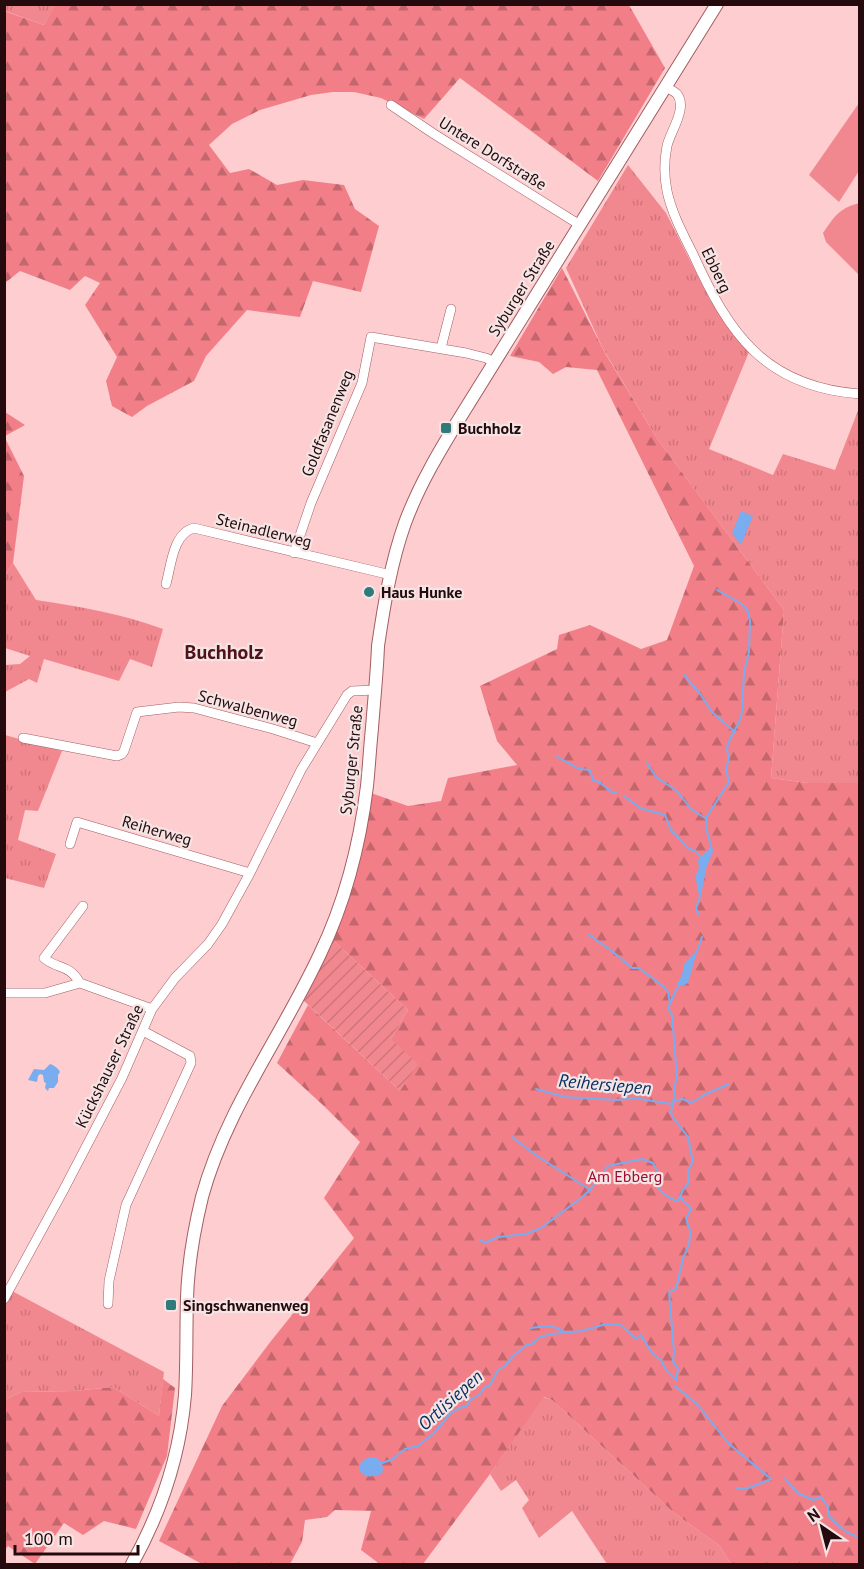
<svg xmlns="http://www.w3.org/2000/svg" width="864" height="1569" viewBox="0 0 864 1569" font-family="'PT Sans',sans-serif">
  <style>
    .grass { fill: url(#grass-tufts) }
    .forest { fill: url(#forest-firs) }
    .garden { fill: url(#garden-furrows) }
    .pitch { fill: #f2888f }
    .water { fill: #7aacf0 }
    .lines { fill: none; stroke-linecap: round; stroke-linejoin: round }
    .stream { stroke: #7aacf0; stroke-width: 2 }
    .minor-casing { stroke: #a35d61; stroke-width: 10 }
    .tertiary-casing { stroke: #a35d61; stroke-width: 14 }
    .minor { stroke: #fff; stroke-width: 9 }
    .tertiary { stroke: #fff; stroke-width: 12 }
    .poi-dot { fill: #307a7b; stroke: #f5e4e4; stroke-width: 2 }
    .labels { text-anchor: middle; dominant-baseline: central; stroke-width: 4.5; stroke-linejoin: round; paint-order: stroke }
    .street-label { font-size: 16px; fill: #250a0d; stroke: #f5e4e4 }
    .poi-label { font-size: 16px; font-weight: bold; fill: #250a0d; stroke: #f5e4e4; text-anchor: start }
    .park-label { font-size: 16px; fill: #9c0d31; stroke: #f5e4e4 }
    .water-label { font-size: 18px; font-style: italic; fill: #053064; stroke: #f5e4e4 }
    .quarter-label { font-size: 20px; font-weight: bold; fill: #4f111b; stroke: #f5e4e4 }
  </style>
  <defs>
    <pattern id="grass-tufts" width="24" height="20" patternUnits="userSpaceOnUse" patternTransform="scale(1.5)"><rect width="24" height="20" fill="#f2888f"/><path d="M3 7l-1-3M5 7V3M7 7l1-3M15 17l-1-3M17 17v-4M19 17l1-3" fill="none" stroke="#cf747a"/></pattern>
    <pattern id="forest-firs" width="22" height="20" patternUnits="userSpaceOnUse" patternTransform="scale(1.5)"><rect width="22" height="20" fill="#f27f88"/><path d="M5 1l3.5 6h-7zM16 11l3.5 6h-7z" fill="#c4666e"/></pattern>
    <pattern id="garden-furrows" width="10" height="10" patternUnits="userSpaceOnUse" patternTransform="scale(1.5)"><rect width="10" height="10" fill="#f2888f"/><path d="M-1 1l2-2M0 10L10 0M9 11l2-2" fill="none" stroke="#cf747a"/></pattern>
  </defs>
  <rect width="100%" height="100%" fill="#fecdcf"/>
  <path class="grass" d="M4,5H56L44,25L5,11Z
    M628,165L666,213L710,300L749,352L709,449L773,475L783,454L835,470L859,408V783H808L771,778L784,610L658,440L603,349L566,268Z
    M13,563L36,600C81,607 120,613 163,629L152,667L130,659L119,681L44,659L37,683L29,679L5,692V694V665L20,664L30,656L5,648V575Z
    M5,735L62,751L38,811L25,810L18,840L56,854L44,888L5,878Z
    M12,1291L164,1372L159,1416L113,1387L73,1391L21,1392L5,1400V1305Z
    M543,1397L552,1400L673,1512L720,1546L731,1564H607L572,1511L539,1538L522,1508L529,1500L516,1480L501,1491L490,1474Z"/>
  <path class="forest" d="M56,4L629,5L665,68L598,181L460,78L424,119L381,98L354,92H333L311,95L260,110L232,124L209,145L230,173L249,169L277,185L303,180L344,185L355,209L379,226L361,292L313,281L300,317L247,310L206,356L194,381L147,406L132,417L112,406L106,381L117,357L85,305L100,283L85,276L70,290L20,271L5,283L4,11L44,25Z
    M562,268L605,353L658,440L784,610L771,778L808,783H859V1564H731L720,1546L673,1512L552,1400L544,1397L490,1474L423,1564H378L377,1562L361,1550L371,1511L335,1510L327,1517L305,1520L302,1542L290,1564H202L159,1541L222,1406L271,1341L354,1238L324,1198L360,1142L325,1107L277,1063L308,1005L400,1091L391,1039L408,1010L333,940L350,889L371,793L408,806L441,801L448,778L517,765L497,741L480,686L557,649L559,635L590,625L641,649L667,640L694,566L597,370L566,367L553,374L539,362L510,356Z
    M5,412L25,425L5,436Z
    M5,438L24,476L13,563L5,575Z
    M163,1379L175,1388L167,1456L136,1529L104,1521L83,1535L64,1523L35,1564L8,1546L5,1550V1400L21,1392L73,1391L113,1387L159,1416Z"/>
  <path class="garden" d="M333,940L408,1010L391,1039L418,1064L400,1091L304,1001Z"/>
  <path class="pitch" d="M859,103V171L839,202L809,175Z
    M859,203H860L859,275L826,242L823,233C835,216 838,209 859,203Z"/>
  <path class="water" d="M741,511L753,516L741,545L732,533Z
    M712,846L713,851L706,869L701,896H700C696,890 698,883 695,877L699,868L698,861C699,859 710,847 712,846Z
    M694,953L696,955L688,983L683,986H676L682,975L684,964Z
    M50,1064C54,1065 59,1069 60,1072L58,1075V1082L54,1088H49L48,1091L45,1088L46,1083L44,1082L43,1075L40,1074L38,1076L37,1082L28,1080L34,1069L44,1070Z
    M369,1457C380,1456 385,1464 382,1474C373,1476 364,1480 359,1469L361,1462Z"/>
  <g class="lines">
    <path class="stream" d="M684,675L701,695L712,712L735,732
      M556,756L579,769L590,770L593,780L599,782L613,793L617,792
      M647,763L656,777L677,791L691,809L705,818
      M624,796L640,808L665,815L671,830L688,848L695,851L701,857
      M711,846L706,828V818L729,782L726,769L729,758L727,750L728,743L739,722L742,712L744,672L749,652L750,621L748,611L742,604L717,590
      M699,915L696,909L700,896
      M588,934L613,952L632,968H638L643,971L664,987L668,992L670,1003
      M696,954L702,937
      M536,1089L565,1097L618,1100L634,1098L672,1104
      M673,1101L683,1099L691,1103L706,1094L729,1084
      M512,1137L537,1156L589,1189
      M480,1240L484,1242H487L498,1237L526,1234L541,1228L581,1198L590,1190L608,1166L642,1159L653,1163C659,1173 656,1174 657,1184C659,1193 669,1197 676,1201L679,1200
      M531,1328C543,1326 553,1324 564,1332
      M676,1380L678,1368L673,1362L674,1351L669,1292L676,1289L682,1263V1259C687,1252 691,1240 690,1231C690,1226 685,1223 687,1217C688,1214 690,1211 691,1208L683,1201L682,1198L679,1199L683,1190L688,1184V1172L692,1163V1157L688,1137L672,1116L671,1111L675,1097L674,1089L677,1077L672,1015L668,1008L676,990L679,986
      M675,1386L697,1404L729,1444L771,1479L746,1489L737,1488
      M382,1463L393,1459L405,1449L418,1446L434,1433L450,1414L459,1408L467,1406L470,1400L479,1395L484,1388L490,1385L498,1370L505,1366L514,1355L527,1345L532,1344L540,1337L552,1334L582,1331L606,1324L621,1325L636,1339L641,1335L652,1353L661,1360L666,1370L676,1380
      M785,1479L798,1493L813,1500L821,1497L828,1507V1515C838,1525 845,1534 860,1537"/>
    <defs>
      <path id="minor" d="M666,87C669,89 674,91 677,94C688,108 670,132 667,146C664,161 664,176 667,191C672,214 683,234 693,254C729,334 765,387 860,394
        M391,105L434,134L580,225
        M441,348L451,309
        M294,553L311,503L362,383L371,337L466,353L486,358L494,362
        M166,584C171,566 173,533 194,528L391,575
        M23,738L117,756L122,754L124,751L137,712L179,707L194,708L273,729L317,743
        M70,844L77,822L250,873
        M80,983C68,963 58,970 44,958L83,906
        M4,993H45L80,983L152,1009
        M4,1299L63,1191L122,1078L152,1009L175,978L208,944L222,924L250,873L301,770L347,695L352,691L375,690
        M108,1304L109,1281L126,1205L191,1063L190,1056L143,1031"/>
      <path id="tertiary" d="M132,1564C161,1512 180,1455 185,1395C187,1362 186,1330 187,1298C188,1264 194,1230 202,1197C226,1109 282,1036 320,954C345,902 360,843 367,786C369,767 370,747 372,728C374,701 377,673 378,646C384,605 391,562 405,523C419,485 440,450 461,416L717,4"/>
    </defs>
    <use href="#minor" class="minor-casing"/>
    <use href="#tertiary" class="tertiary-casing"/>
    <use href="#minor" class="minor"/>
    <use href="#tertiary" class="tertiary"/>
  </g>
  <g class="poi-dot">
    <rect x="440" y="422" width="12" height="12" rx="3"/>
    <circle cx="369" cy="592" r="6"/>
    <rect x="165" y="1299" width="12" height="12" rx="3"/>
  </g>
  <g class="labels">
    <g class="street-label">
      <text transform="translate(493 153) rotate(32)">Untere Dorfstraße</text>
      <text transform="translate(717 270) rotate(64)">Ebberg</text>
      <text transform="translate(521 288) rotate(-58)">Syburger Straße</text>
      <text transform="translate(327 423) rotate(-68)">Goldfasanenweg</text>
      <text transform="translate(264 530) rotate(14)">Steinadlerweg</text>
      <text transform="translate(248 708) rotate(15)">Schwalbenweg</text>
      <text transform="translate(351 760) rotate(-84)">Syburger Straße</text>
      <text transform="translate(157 830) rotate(16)">Reiherweg</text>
      <text transform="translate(109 1066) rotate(-64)">Kückshauser Straße</text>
    </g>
    <g class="poi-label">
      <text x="458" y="428">Buchholz</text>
      <text x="381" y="592">Haus Hunke</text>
      <text x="183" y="1305">Singschwanenweg</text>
    </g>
    <g class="park-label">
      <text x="625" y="1176">Am Ebberg</text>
    </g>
    <g class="water-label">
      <text transform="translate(605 1084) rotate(5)">Reihersiepen</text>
      <text transform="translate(450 1400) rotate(-42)">Ortlisiepen</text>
    </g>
    <g class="quarter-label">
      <text x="224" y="652">Buchholz</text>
    </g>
  </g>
  <rect width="864" height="1569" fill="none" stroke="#250a0d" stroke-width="12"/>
  <g transform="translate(822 1527) rotate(325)" stroke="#f5e4e4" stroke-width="4.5" paint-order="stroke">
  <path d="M0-4.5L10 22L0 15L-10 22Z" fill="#250a0d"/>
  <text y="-9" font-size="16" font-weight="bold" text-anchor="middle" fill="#250a0d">N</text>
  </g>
  <path d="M15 1545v9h123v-9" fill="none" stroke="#250a0d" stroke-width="3"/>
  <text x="24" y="1545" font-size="18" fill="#250a0d" stroke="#f5e4e4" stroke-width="4.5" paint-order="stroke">100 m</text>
</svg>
